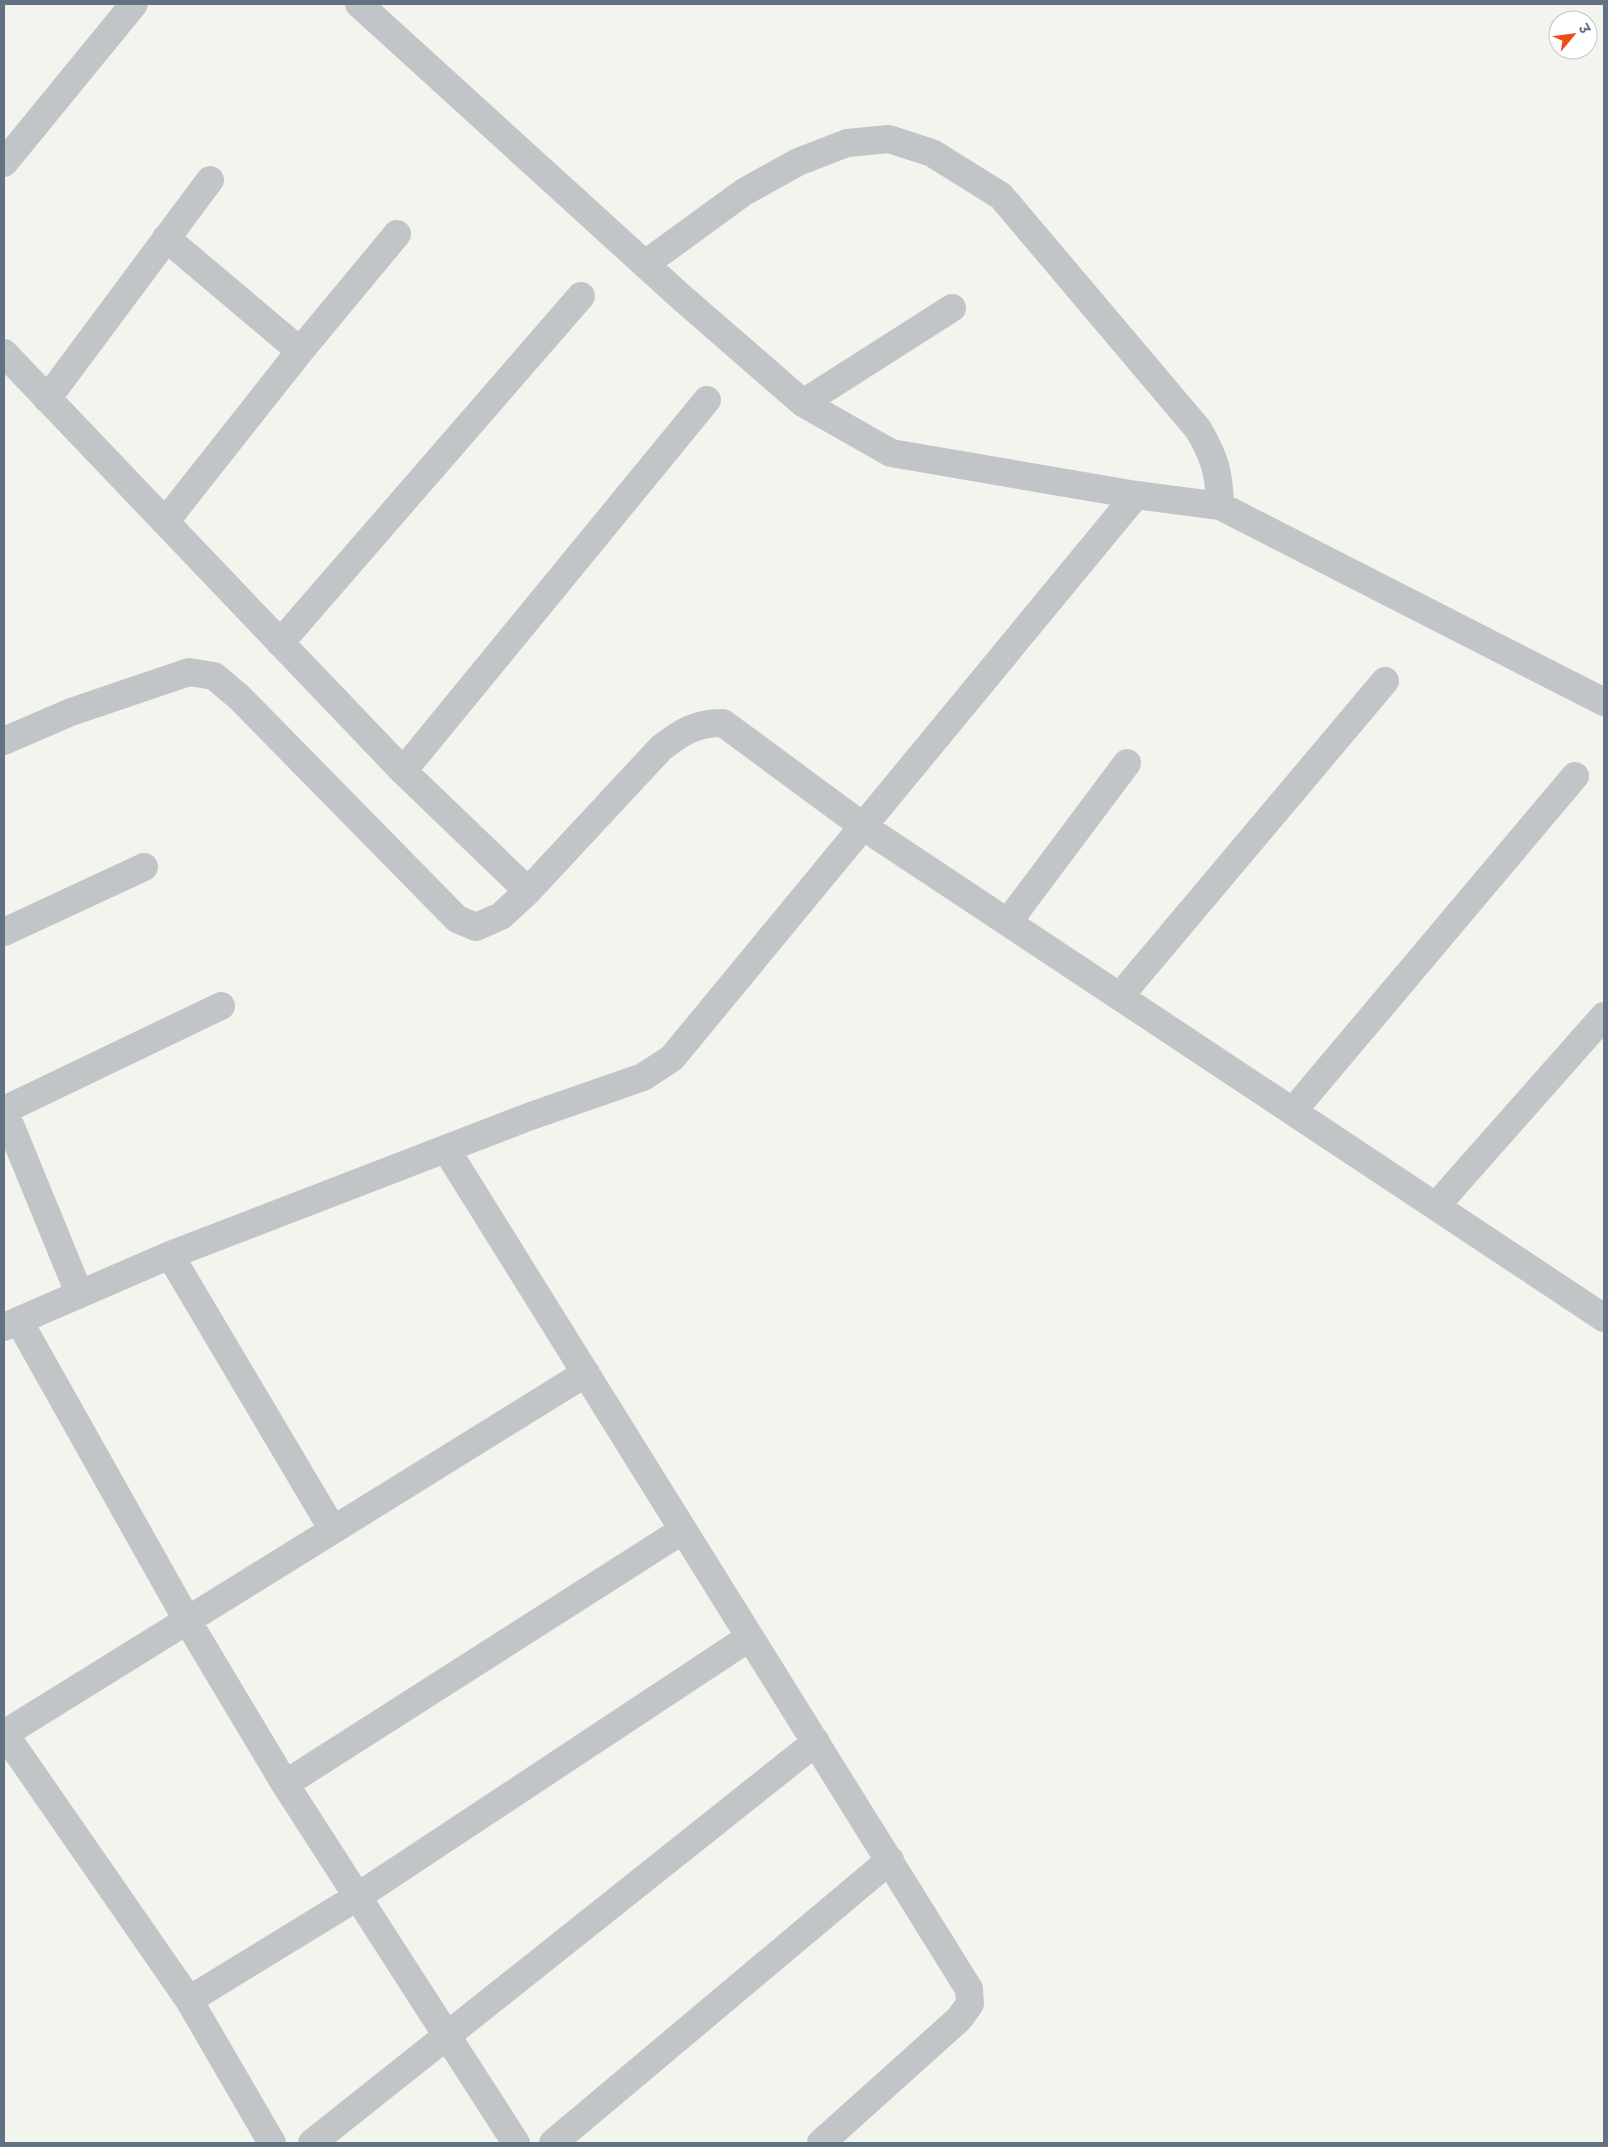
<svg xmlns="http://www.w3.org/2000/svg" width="1608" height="2147" viewBox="0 0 1608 2147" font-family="Poppins,'Noto Sans Devanagari',sans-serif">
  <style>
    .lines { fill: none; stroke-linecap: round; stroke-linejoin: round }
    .minor { stroke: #c1c5c8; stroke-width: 28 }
  </style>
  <rect width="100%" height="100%" fill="#f4f4ef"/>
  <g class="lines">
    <path class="minor" d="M359,4L681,297L803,403L891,453L1136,495L1220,506L1604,702
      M4,163L134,4
      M166,238L300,351
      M645,264L744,192L798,162L847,143L889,139L932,153L1001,196L1198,429C1215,458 1219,472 1220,506
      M4,353L403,771L528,891
      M47,399L210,180
      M803,403L952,308
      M165,522L300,351L397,234
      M280,643L581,296
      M4,741L71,712L189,672L214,676L239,697L457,919L476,927L501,916L528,891L661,748C682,732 695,723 723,723L864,827L1604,1318
      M403,771L707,400
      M1008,922L1127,763
      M4,932L144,867
      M1120,996L1385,681
      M4,1110L221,1006
      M4,1110L79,1293
      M1293,1111L1575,776
      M446,1149L969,1989L970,2004L959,2019L821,2143
      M1436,1206L1604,1016
      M170,1255L333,1530
      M19,1321L187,1620L285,1784L516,2143
      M4,1327L170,1255L531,1116L643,1077L672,1058L1136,495
      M4,1733L189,2000L272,2143
      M4,1734L586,1373
      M285,1784L683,1530
      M189,2000L357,1897L750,1637
      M312,2143L816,1742
      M553,2143L890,1860"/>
  </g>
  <rect width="1608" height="2147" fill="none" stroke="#617382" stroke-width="10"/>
  <g transform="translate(1573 35) rotate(61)"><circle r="24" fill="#ffffff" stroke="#c0c7cd"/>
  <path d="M0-4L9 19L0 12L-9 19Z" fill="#ed4d16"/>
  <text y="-8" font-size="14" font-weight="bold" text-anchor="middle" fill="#617382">उ</text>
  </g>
</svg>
